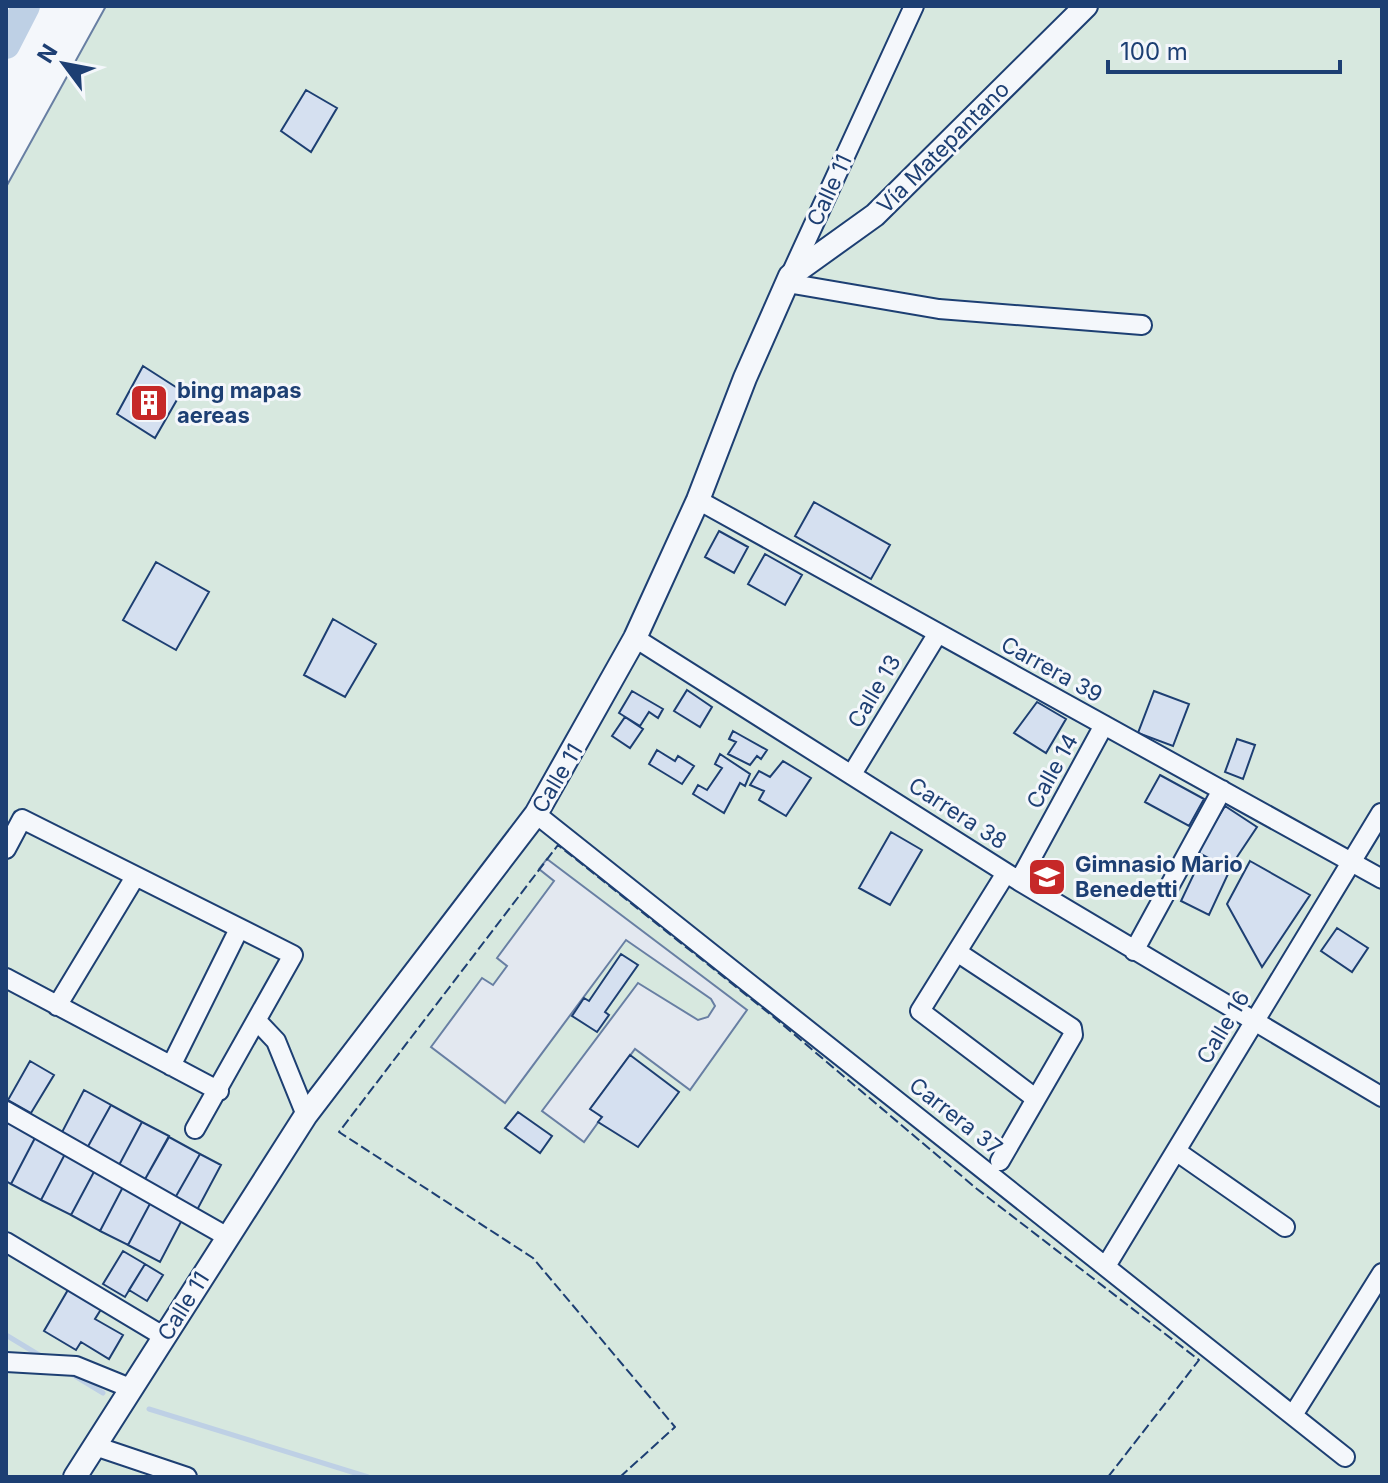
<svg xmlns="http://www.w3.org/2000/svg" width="1388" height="1483" viewBox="0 0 1388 1483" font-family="Inter,sans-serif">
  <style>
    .green { fill: #d7e8df; stroke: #687fa3; stroke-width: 2 }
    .parking { fill: #e3e8f0; stroke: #687fa3; stroke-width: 2 }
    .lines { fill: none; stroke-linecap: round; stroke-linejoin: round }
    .stream { stroke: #bed0e5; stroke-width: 5 }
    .river { stroke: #bed0e5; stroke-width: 28 }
    .building { fill: #d5e0f0; stroke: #1d3f73; stroke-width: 2 }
    .minor-casing { stroke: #1d3f73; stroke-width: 22 }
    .major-casing { stroke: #1d3f73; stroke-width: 26 }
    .minor { stroke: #f4f7fb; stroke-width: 18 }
    .major { stroke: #f4f7fb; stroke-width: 22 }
    .fence { stroke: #1d3f73; stroke-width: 2; stroke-dasharray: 10 4; stroke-linecap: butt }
    .labels { text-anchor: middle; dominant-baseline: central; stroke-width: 6; stroke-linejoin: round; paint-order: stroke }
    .street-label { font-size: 22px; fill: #1d3f73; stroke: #f4f7fb }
    .poi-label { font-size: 22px; font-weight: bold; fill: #1d3f73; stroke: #f4f7fb; text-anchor: start }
  </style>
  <rect width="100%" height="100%" fill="#f4f7fb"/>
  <path class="green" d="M106,6H1382V1477H6V187Z"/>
  <path class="parking" d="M547,859L747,1010L690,1090L635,1049L591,1108L602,1117L584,1142L542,1111L638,983L698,1020L708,1017L715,1006L711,999L626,940L505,1103L431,1047L482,978L493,985L507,966L497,958L554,881L539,869Z"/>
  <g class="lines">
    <path class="stream" d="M6,1335L44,1358
      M70,1373L103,1393
      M149,1409L368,1477"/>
    <path class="river" d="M6,45L26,6"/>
  </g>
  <path class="building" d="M306,90L337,108L311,152L281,131Z
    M143,366L182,391L155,438L117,414Z
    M814,502L890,545L871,579L795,536Z
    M719,531L748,547L734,573L705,557Z
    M765,554L802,575L785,605L748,584Z
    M156,562L209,592L176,650L123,620Z
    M333,619L376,644L345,697L304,675Z
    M687,690L712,707L700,727L674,711Z
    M632,691L663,709L658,718L649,712L640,726L619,713Z
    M1154,691L1189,704L1173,746L1138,733Z
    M1037,702L1066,719L1046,753L1014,733Z
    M625,717L643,729L630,748L612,736Z
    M733,731L767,750L761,759L757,756L750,765L728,754L736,742L729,739Z
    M1237,739L1255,745L1243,779L1225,772Z
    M657,750L675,761L678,756L694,766L682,784L649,764Z
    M720,754L750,774L745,786L740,783L724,813L693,794L698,785L707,790L722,768L715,764Z
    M783,761L811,778L786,816L759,800L764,791L750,785L759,771L770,777Z
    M1160,775L1204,799L1189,826L1145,802Z
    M1225,806L1257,827L1229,869L1197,852Z
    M891,832L922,850L890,905L859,888Z
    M1200,861L1228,874L1209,915L1181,901Z
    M1250,861L1310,895L1262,967L1227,904Z
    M1337,928L1368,948L1352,972L1321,951Z
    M621,954L638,965L605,1012L609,1015L597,1032L572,1016L584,998L589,1001Z
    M630,1055L679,1092L638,1147L598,1122L602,1117L590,1109Z
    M30,1061L54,1075L31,1113L8,1100Z
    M84,1090L111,1105L86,1150L60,1136Z
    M111,1105L142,1122L118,1167L86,1150Z
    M518,1112L552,1136L540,1153L505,1128Z
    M7,1121L36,1136L11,1184L6,1181Z
    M142,1122L169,1136L144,1181L118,1167Z
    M169,1137L200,1154L175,1198L144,1181Z
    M35,1138L65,1154L41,1200L11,1184Z
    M65,1154L95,1170L71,1215L41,1200Z
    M200,1154L221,1165L197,1210L175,1198Z
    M95,1170L124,1185L100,1231L71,1215Z
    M124,1185L152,1200L128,1245L100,1231Z
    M152,1200L184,1216L160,1262L128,1245Z
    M123,1251L145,1264L125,1297L103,1284Z
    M145,1264L163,1275L147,1301L129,1290Z
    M72,1283L105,1303L95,1319L123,1335L109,1359L81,1342L76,1350L44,1331Z"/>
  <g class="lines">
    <defs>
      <path id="minor" d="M790,276L914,6
        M787,283L939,309L1142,325
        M698,500L1382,879
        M635,638L1019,881L1382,1097
        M852,774L938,633
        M536,814L1345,1457
        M6,849L22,819L293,955L195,1129
        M1006,873L920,1011L1035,1098
        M1019,881L1104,725
        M1134,951L1222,790
        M957,952L1072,1028L1073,1035L1000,1161
        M6,978L219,1091
        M57,1006L135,877
        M258,1022L276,1041L306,1115
        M171,1066L239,929
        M6,1111L226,1236
        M1176,1151L1285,1227
        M6,1242L163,1336
        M1106,1266L1381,813
        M6,1362L76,1366L130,1388
        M1293,1415L1382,1273
        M95,1446L187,1477"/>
      <path id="major" d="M75,1477L306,1115L536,814L635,638L698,500L745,378L790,276L875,215L1086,6"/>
    </defs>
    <use href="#minor" class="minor-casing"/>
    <use href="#major" class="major-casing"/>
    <use href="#minor" class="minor"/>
    <use href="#major" class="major"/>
    <path class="fence" d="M620,1477L675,1427L533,1258L339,1132L558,845L770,1014L977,1189L1199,1360L1108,1477"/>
  </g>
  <defs>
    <symbol id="building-square" viewBox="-11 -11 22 22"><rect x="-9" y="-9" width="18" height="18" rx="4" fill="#c62828" stroke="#f4f7fb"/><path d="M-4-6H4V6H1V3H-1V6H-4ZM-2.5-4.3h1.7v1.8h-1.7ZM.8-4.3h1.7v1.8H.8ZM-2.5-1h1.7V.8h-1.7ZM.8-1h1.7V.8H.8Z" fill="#fff"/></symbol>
    <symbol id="school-square" viewBox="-11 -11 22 22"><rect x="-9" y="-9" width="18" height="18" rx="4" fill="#c62828" stroke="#f4f7fb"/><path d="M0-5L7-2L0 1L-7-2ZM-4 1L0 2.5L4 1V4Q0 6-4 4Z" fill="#fff"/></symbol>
  </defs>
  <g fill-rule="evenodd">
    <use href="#building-square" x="127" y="381" width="44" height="44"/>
    <use href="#school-square" x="1025" y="855" width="44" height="44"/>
  </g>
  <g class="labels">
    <g class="street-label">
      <text transform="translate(943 147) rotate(-45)">Vía Matepantano</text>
      <text transform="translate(829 190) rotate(-65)">Calle 11</text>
      <text transform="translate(1052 669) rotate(29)">Carrera 39</text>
      <text transform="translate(874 691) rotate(-59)">Calle 13</text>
      <text transform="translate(1052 771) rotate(-61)">Calle 14</text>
      <text transform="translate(557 778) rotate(-59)">Calle 11</text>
      <text transform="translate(958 813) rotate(33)">Carrera 38</text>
      <text transform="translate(1223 1027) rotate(-59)">Calle 16</text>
      <text transform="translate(956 1116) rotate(38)">Carrera 37</text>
      <text transform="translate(183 1306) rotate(-58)">Calle 11</text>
    </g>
    <g class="poi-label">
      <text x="177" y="390">bing mapas<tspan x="177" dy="25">aereas</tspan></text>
      <text x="1075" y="864">Gimnasio Mario<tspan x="1075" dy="25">Benedetti</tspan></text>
    </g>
  </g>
  <rect width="1388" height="1483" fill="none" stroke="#1d3f73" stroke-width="16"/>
  <g transform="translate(64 64) rotate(302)" stroke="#f4f7fb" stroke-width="6" paint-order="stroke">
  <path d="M0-6L14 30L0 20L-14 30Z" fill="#1d3f73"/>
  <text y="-12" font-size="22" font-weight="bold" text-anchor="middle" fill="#1d3f73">N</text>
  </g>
  <path d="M1108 60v12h232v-12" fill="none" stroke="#1d3f73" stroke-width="4"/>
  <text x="1120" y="60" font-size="24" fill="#1d3f73" stroke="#f4f7fb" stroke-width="6" paint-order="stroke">100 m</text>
</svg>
